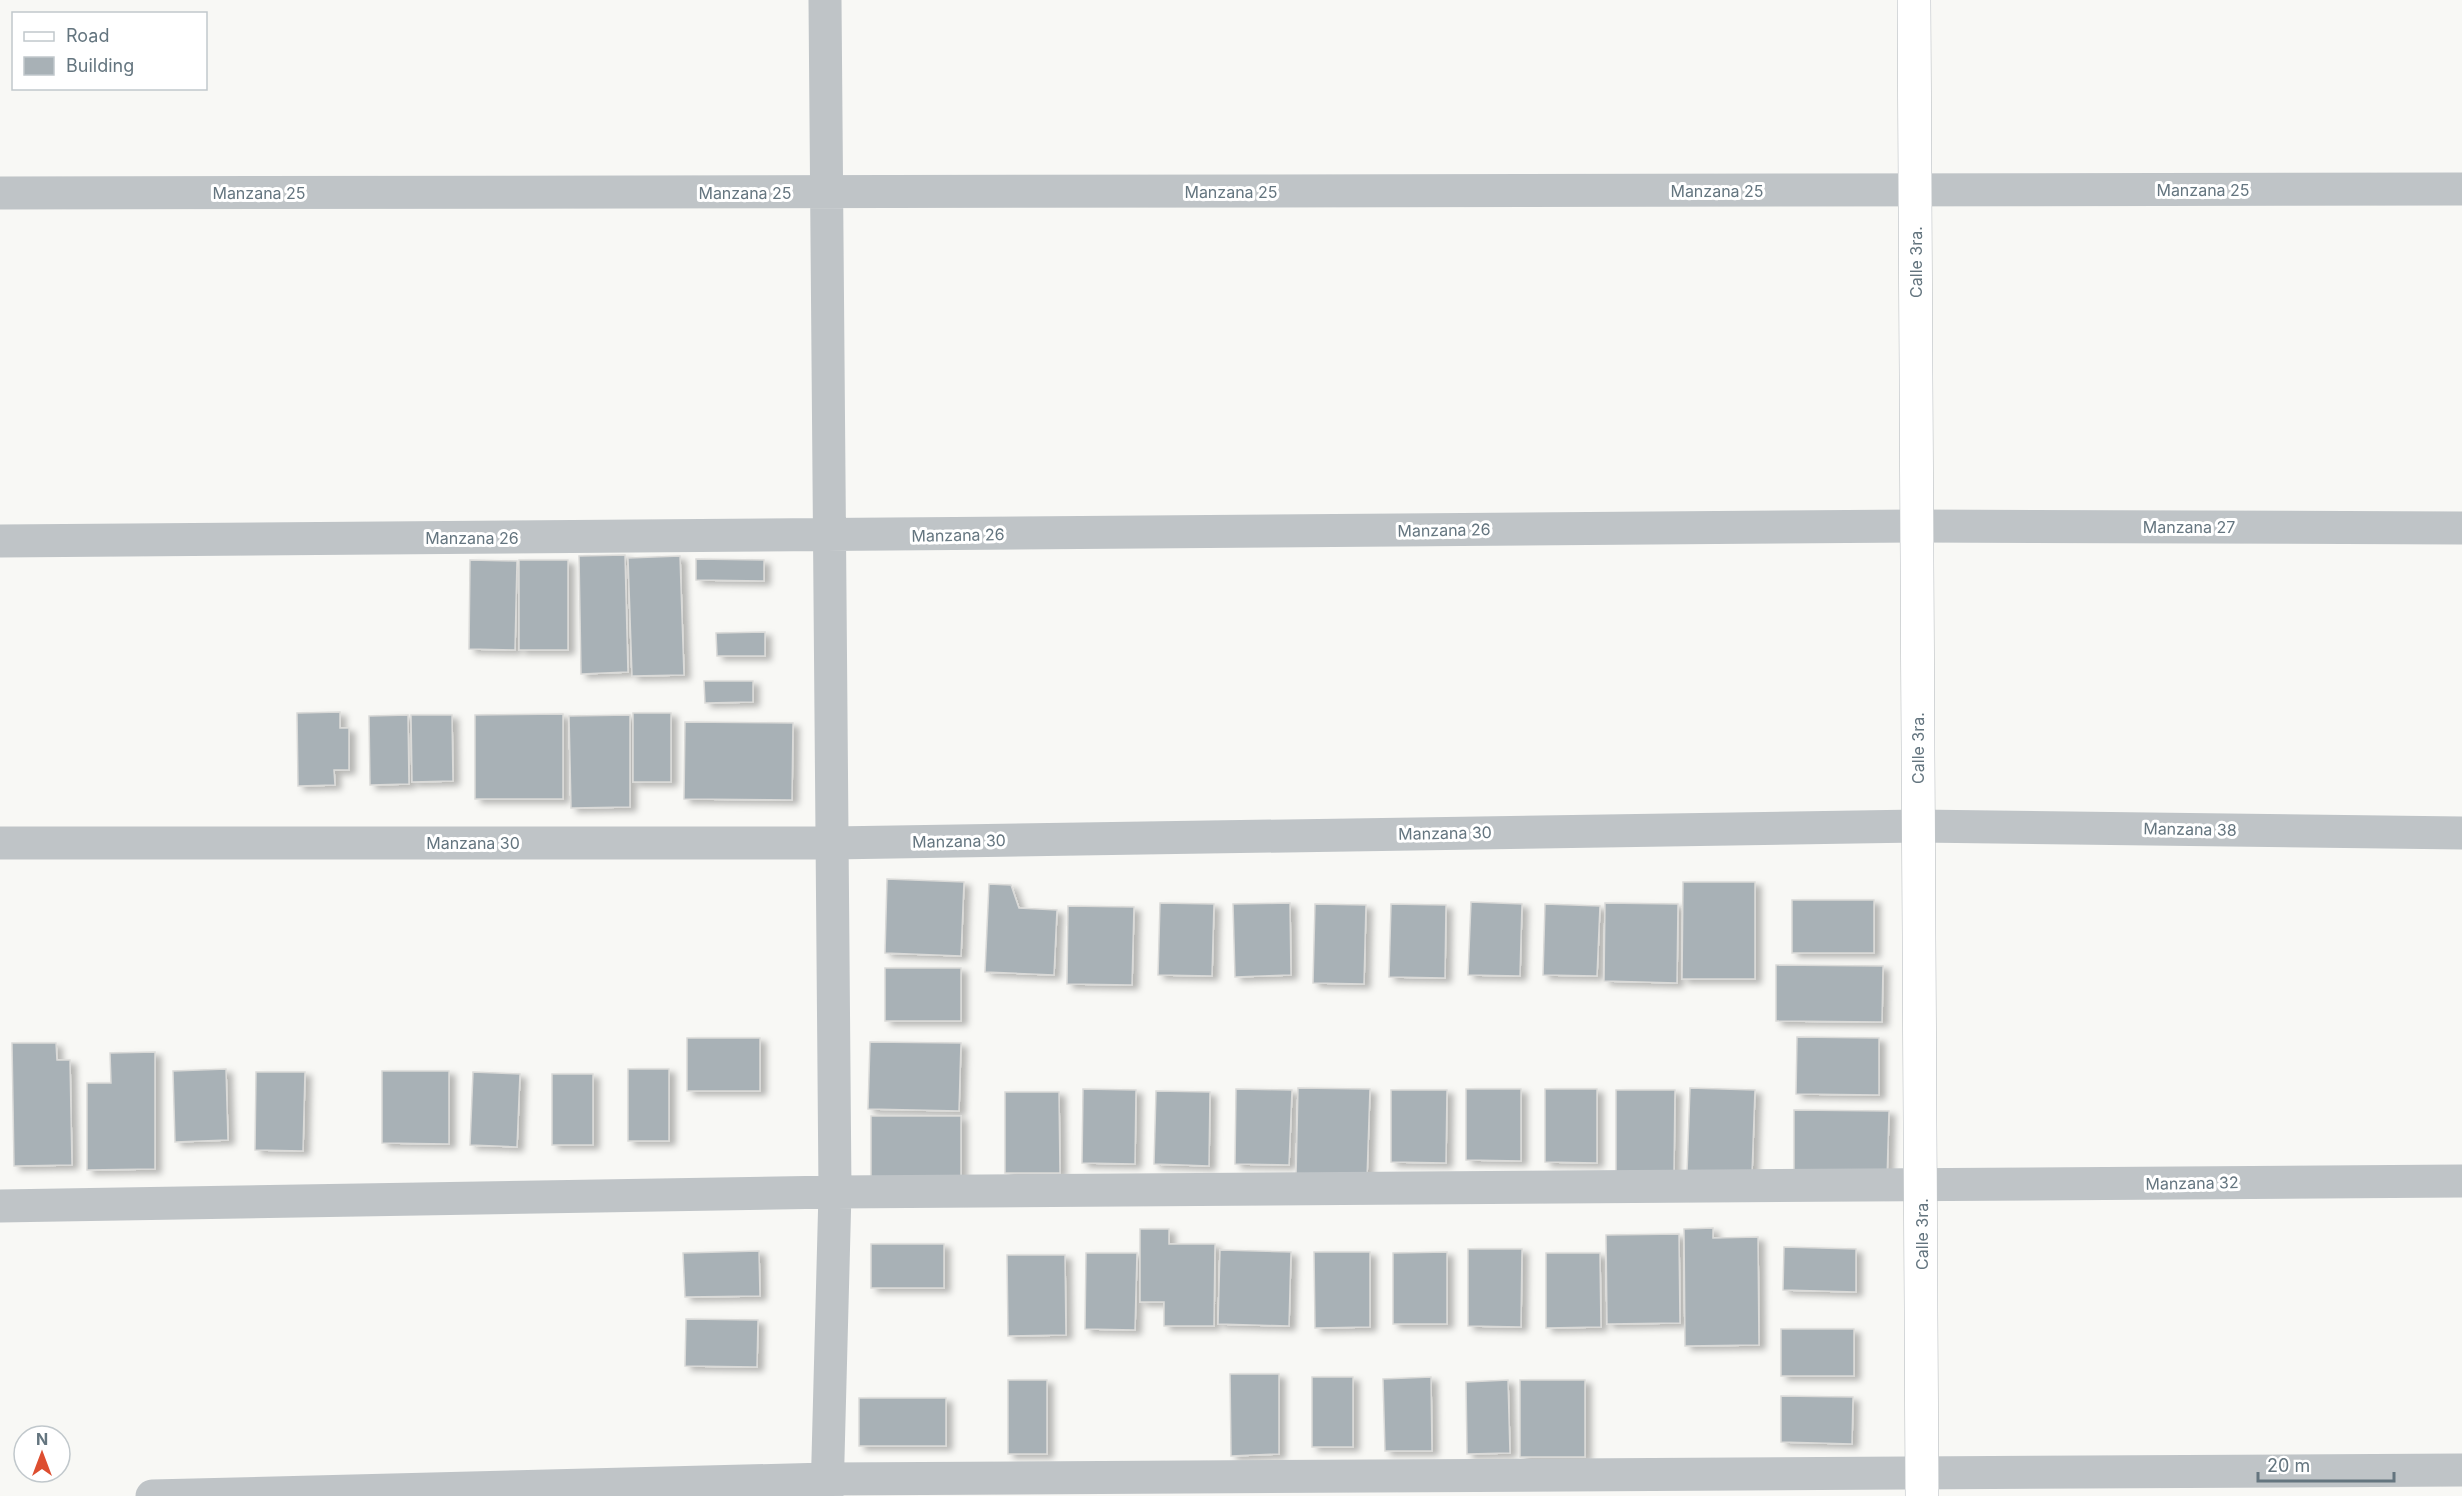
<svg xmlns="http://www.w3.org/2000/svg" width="2462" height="1496" viewBox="0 0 2462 1496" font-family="Inter,sans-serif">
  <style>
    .building { fill: #a8b1b6; stroke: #dadad8; stroke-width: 1.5; filter: url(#shadow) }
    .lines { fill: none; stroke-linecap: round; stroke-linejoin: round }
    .major-casing { stroke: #b3b8bc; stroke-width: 34 }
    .minor { stroke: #bfc4c7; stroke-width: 33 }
    .major { stroke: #fff; stroke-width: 33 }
    .labels { text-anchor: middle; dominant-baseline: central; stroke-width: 6; stroke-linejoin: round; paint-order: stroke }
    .street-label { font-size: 16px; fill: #64757f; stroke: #fff }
  </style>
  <defs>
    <filter id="shadow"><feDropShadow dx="6" dy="4" stdDeviation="3" flood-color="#0004"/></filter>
  </defs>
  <rect width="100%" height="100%" fill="#f8f8f5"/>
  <path class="building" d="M625,555L628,672L581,674L579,556Z
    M680,556L684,675L632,676L628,558Z
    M696,559L764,560V581L696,580Z
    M470,560L517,561L515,650L469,649Z
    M519,560H568V650H519Z
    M765,632V656H717L716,633Z
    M704,681H753V702L705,703Z
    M340,712V728H349V770H334L335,785L298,786L297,713Z
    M633,713H671V782H633Z
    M563,714V799H475V715Z
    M408,715L409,784L370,785L369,716Z
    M411,715H452L453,781L412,782Z
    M630,715V807L571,808L569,716Z
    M685,722L793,723L792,800L684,799Z
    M887,879L964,882L961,956L885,953Z
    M1683,882H1755V979H1682Z
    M989,884L1011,885L1019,908L1057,910L1054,975L985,972Z
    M1792,900H1874V953H1792Z
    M1471,902L1522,904L1520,976L1468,975Z
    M1160,903L1214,904L1212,976L1158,975Z
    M1290,903L1291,975L1235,977L1233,904Z
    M1605,903L1678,904L1677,983L1604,981Z
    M1315,904L1366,905L1364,984L1313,983Z
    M1391,904L1446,905L1445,978L1389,977Z
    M1545,904L1600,906L1597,976L1543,975Z
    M1068,906L1134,907L1132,985L1067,984Z
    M1776,965L1883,966L1882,1022L1776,1021Z
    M885,968H961V1021H885Z
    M1797,1037L1879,1038V1095L1796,1094Z
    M687,1038H760V1091H687Z
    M870,1042L961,1043L959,1111L868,1109Z
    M12,1043H56L57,1060H70L72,1165L14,1166Z
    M155,1052V1169L87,1170V1083H111L110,1053Z
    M226,1069L228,1140L175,1142L173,1071Z
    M628,1069H669V1141H628Z
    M382,1071H449V1144L382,1143Z
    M256,1072H305L303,1151L255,1150Z
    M473,1072L520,1074L517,1147L470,1145Z
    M552,1074H593V1145H552Z
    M1298,1088L1370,1089L1367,1178L1296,1176Z
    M1690,1088L1755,1090L1752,1174L1687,1172Z
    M1083,1089L1136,1090L1135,1164L1082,1163Z
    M1236,1089L1292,1090L1289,1165L1235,1164Z
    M1466,1089H1521V1161L1466,1160Z
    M1545,1089H1597V1163L1545,1162Z
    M1391,1090H1447L1446,1163L1391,1162Z
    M1616,1090H1675L1674,1173L1616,1172Z
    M1156,1091L1210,1092L1209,1166L1154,1164Z
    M1005,1092H1059L1060,1173H1005Z
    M1794,1110L1889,1111L1887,1180L1794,1178Z
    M871,1116H961V1185H871Z
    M1713,1228V1238L1758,1237L1759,1345L1685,1346L1684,1229Z
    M1140,1229H1169V1244H1215L1214,1326H1164V1302H1140Z
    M1679,1234L1680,1323L1607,1324L1606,1235Z
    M871,1244H944V1288H871Z
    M1784,1247L1856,1249V1292L1783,1290Z
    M1468,1249H1522L1521,1327L1468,1326Z
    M1220,1250L1291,1252L1289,1326L1218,1324Z
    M759,1251L760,1296L685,1297L683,1253Z
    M1314,1252H1370V1327L1315,1328Z
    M1447,1252V1324H1393V1253Z
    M1086,1253H1137L1135,1330L1085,1329Z
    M1546,1253H1600L1601,1327L1546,1328Z
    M1007,1255H1065L1066,1335L1008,1336Z
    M686,1319L758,1320L757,1367L685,1366Z
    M1781,1329H1854V1376H1781Z
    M1230,1374H1279V1454L1231,1456Z
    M1312,1377H1353V1447H1312Z
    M1431,1377L1432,1451H1385L1383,1379Z
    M1008,1380H1047V1454H1008Z
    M1508,1380L1510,1453L1467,1454L1466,1382Z
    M1520,1380H1585V1457H1520Z
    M1781,1396L1853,1397L1852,1444L1781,1442Z
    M859,1398H946V1446H859Z"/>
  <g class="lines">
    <defs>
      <path id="major" d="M1914,0L1922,1496"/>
    </defs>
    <use href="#major" class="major-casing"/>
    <path class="minor" d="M825,0L835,1192L827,1496
      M0,193L2462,189
      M0,541L1916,526L2462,528
      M0,843H832L1918,826L2462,833
      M0,1206L835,1192L2462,1181
      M152,1496L827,1479L2462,1470"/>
    <use href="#major" class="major"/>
  </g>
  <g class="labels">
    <g class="street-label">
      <text x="2203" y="190">Manzana 25</text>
      <text x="1717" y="191">Manzana 25</text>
      <text x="1231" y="192">Manzana 25</text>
      <text x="259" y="193">Manzana 25</text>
      <text x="745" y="193">Manzana 25</text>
      <text transform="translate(1916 262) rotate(-90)">Calle 3ra.</text>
      <text x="2189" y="527">Manzana 27</text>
      <text transform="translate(1444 530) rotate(-1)">Manzana 26</text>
      <text transform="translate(958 535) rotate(-1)">Manzana 26</text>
      <text x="472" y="538">Manzana 26</text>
      <text transform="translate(1918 748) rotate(-90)">Calle 3ra.</text>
      <text transform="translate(2190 829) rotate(1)">Manzana 38</text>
      <text transform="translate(1445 833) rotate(-1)">Manzana 30</text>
      <text transform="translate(959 841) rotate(-1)">Manzana 30</text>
      <text x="473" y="843">Manzana 30</text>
      <text transform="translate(2192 1183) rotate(-1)">Manzana 32</text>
      <text transform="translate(1922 1234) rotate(-90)">Calle 3ra.</text>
    </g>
  </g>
  <rect x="12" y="12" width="195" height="78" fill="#ffffff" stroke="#c1c8cc" stroke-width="1.5"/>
  <rect x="24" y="32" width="30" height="9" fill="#ffffff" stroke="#c1c8cc" stroke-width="1.5"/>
  <text x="66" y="42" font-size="18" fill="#64757f">Road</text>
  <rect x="24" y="57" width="30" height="18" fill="#a8b1b6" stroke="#c1c8cc" stroke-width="1.5"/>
  <text x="66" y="72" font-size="18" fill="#64757f">Building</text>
  <g transform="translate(42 1454)"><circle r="28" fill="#ffffff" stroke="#c1c8cc" stroke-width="1.5"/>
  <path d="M0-4.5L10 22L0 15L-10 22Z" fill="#dd4e30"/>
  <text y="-9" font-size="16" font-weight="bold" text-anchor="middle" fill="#64757f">N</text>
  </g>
  <path d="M2258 1472v9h136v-9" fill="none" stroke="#64757f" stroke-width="3"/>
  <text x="2267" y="1472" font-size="18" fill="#64757f" stroke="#ffffff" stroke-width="4.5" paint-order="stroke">20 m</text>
</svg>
